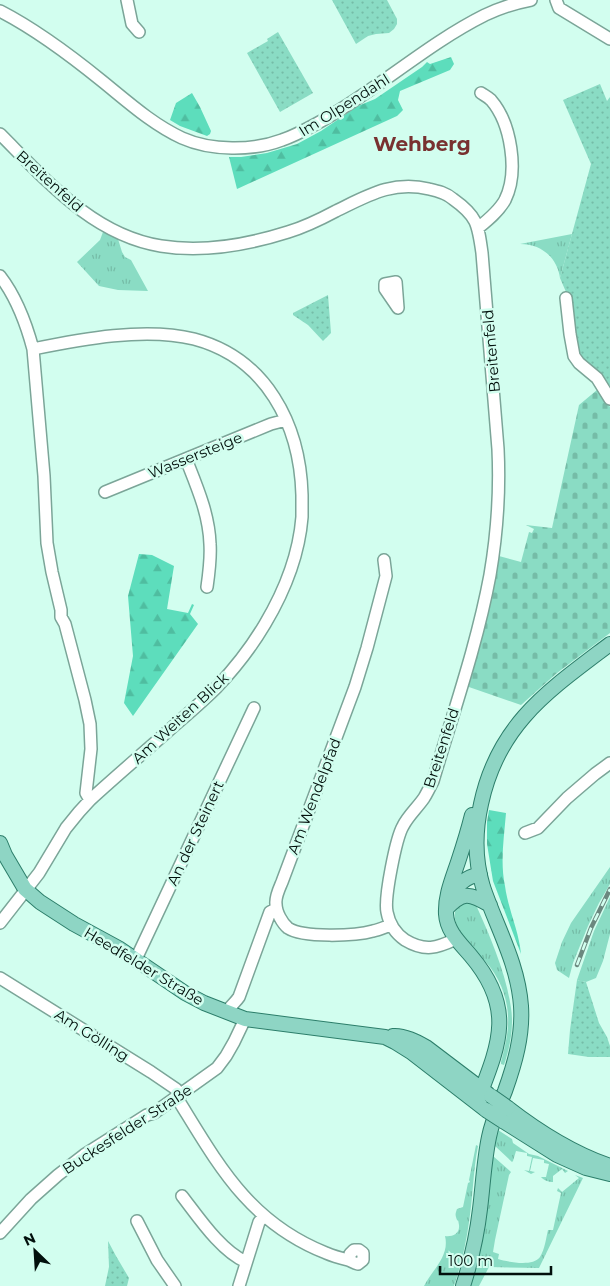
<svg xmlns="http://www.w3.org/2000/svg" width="610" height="1286" viewBox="0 0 610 1286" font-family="Montserrat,sans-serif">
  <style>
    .grass { fill: url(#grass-tufts) }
    .forest { fill: url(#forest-firs) }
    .cemetery { fill: url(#cemetery-stones) }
    .park { fill: url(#park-dots) }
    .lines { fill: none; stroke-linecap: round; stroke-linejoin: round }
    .minor-casing { stroke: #7ba598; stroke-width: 14 }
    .major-casing { stroke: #2c7e6a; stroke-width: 16 }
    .minor { stroke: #fff; stroke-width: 11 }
    .major { stroke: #8ed5c4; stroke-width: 14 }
    .rail-casing { stroke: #6b887f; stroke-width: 4.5 }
    .rail { stroke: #d2feef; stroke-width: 2.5; stroke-dasharray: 8; stroke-linecap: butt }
    .major-bridge-casing { stroke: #2c7e6a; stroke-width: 16; stroke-linecap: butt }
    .major-bridge { stroke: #8ed5c4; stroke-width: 14 }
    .labels { text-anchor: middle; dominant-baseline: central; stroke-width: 5; stroke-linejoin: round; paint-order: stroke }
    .street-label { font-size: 15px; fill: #02100c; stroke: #d2feef }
    .district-label { font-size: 20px; font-weight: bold; fill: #783130; stroke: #d2feef }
  </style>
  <defs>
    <pattern id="grass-tufts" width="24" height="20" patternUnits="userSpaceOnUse" patternTransform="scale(1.25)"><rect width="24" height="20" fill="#8adcc4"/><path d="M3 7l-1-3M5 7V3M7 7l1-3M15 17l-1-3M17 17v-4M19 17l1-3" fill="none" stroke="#75bca7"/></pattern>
    <pattern id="forest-firs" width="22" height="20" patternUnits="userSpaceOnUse" patternTransform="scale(1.25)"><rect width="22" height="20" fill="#5dddbc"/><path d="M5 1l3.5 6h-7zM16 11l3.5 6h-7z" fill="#4fbda0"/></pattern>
    <pattern id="cemetery-stones" width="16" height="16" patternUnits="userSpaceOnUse" patternTransform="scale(1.25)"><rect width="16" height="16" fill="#8adcc4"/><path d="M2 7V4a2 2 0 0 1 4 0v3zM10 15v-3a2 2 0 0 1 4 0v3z" fill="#75bca7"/></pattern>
    <pattern id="park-dots" width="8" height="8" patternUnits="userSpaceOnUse" patternTransform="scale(1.25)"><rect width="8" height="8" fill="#8adcc4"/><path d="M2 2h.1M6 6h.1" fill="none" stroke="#75bca7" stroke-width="1.8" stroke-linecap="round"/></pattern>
  </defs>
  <rect width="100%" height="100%" fill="#d2feef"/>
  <path class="grass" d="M103,232L118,239L122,252L125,257L131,260L148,291L118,290L99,286L77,262L100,240Z
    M572,234L560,278C557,257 541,244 520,244Z
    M610,867V884L599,903L588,926L573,963L569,978L557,970L555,963L562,942L571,923Z
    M610,897V934L603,961L596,978L586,982L577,980L594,931Z
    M468,901L476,905C490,936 506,973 511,1008C514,1027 510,1047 504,1065L501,1064V1062C507,1039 512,1019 504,994C501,984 496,975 490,967C479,952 444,925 458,905Z
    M498,1130L512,1139L513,1143L529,1154L538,1156L568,1171L565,1173L562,1169L553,1176V1182C549,1182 543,1180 541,1177H546L549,1164L544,1163V1160L533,1158L530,1171L535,1172L531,1174L524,1170L529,1171L532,1157L527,1156V1153L516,1151L513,1161L512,1162L495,1146Z
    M476,1145L478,1146C473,1171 473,1197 469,1222C466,1244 461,1265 454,1286H424C432,1270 450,1256 445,1236C452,1237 460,1234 459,1225C458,1217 458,1224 456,1217C455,1214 456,1212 457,1209L463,1207L468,1183L470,1182L469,1180Z
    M493,1156L511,1172L509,1175L495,1240L493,1252L499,1254L498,1259C508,1262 533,1267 540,1257C545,1249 546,1238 548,1230H553L561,1193L557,1191L558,1188L562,1192L579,1178L575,1175L583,1178L539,1268L489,1267L479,1286H470C486,1242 487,1202 493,1156Z"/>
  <path class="forest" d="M451,57L454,64L450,70L400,91L398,100L403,110L397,116L237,189L229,157H241L267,153L297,144L321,131L358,106L375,99L422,67L427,62L430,64Z
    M192,93L200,107L211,131L210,134L207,136L180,126L170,120L176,103Z
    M139,554L152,555L174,566L167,609L188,613L192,604L194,605L190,614L198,624L133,716L124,703L133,656L128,596Z
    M489,810L506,813C504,838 500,862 505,886C508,909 519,931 521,954L493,881L487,844V822Z"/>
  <path class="cemetery" d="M597,390L610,407V633L557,673L521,705L466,686L486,616L499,556L521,562L529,532L532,533L534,529L526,525L552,528L579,405Z"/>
  <path class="park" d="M332,0H387L397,19V24L394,29L389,33L376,34L368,36L356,44Z
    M278,32L313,93L280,112L247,53L268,41L267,39Z
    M600,84L607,101L610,97V385H606L581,362L569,302L566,292L560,278L591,164L563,100Z
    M328,295L331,333L323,341L308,325L293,315V313Z
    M577,980L586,982L599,1023L607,1037L610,1046V1057H589L568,1054L570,1030Z
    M108,1241L116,1256L129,1278L127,1286H105L109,1267Z"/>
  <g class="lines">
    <defs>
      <path id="minor" d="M127,0L132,24L139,32
        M556,0L559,8L610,39
        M0,11C37,30 70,55 102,81C128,102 152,124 182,138C211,151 253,151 282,140C294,136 305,130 316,124C375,92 425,45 485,15C500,8 515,3 531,0
        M0,134C47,181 93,235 161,246C204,253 247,245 288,232C305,227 321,219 336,211C367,196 393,180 429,189C438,191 446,193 453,199C477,216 478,224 482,253L498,449C500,491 497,534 490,575C477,645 453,713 433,781C430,787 427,793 424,798C417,808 408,816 403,826C396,838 384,898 387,912C389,923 395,933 405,940C425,952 437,948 456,939
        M478,228C488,220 499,211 505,200C519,172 511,123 491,100C488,97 484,95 481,93
        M0,276C17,298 26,323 33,349L44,476L47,543L52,572L61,610V617L65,624L85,700L90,724L91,749L86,793L90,800
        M396,282L398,308L385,289V284Z
        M566,298L570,334L574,356L579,363L597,378L610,399
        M186,459C197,487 209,514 210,544C211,558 209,573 207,587
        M105,492L271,424L286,420
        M384,560L386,576L367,648L355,687L282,882C279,889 275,897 276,904C276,912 282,923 288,928C303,938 355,936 373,931C379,930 385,927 391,925
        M525,833L538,828L567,798L595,774L610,763
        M0,923L39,873L66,828L79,812L90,800C115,777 141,755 167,732C184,717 201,703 217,687C235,668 252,646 265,624C284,592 299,555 302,517C302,510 302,502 302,495C300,424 266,358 194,339C145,327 82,339 33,349
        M136,959L254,708
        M0,978L151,1072L176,1089L180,1095
        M227,1012C230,1006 235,1003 239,997L270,912L276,909
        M177,1098C218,1164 248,1222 326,1253C333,1256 340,1258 348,1260C352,1261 353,1263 358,1264L363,1260V1253L359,1250H354L350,1254V1260
        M182,1196C199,1218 221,1251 246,1262
        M137,1221L157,1260L175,1286
        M0,1233L31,1199L58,1175L84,1155L114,1136L147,1115L154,1113L217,1068L226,1056L234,1042L245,1019
        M239,1286L259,1222L264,1216"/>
      <path id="major" d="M472,815C468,831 463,847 458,862C452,880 445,896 446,914C447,932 461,944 471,956C516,1009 499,1045 477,1102
        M0,843L5,855L25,889L40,902L74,924L120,949L185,993L204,1003L245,1019L385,1037L395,1042L411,1052L486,1110
        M449,896C458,885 465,877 480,874
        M446,909C463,891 469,893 490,905
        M393,1036C404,1035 417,1042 426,1047L488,1094
        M508,1108C539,1132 572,1153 610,1166
        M503,1121L557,1155L586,1168L610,1174
        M463,1286C471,1261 477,1235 480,1209C483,1185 484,1161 489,1137C492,1121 499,1106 505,1091C515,1063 523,1035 521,1006C518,963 496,926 483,887C475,861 475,831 481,804C498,724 548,691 610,644"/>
    </defs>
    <use href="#minor" class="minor-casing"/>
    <use href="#major" class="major-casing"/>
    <use href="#minor" class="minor"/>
    <use href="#major" class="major"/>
    <defs>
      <path id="rail" d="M577,965L591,928L610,889"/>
    </defs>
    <use href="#rail" class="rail-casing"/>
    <use href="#rail" class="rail"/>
    <defs>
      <path id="major-bridge" d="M491,1096L508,1108
        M486,1110L503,1121"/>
    </defs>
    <use href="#major-bridge" class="major-bridge-casing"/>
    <use href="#major-bridge" class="major-bridge"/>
  </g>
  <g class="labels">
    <g class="street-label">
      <text transform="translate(344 105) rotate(-32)">Im Olpendahl</text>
      <text transform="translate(50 181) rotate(42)">Breitenfeld</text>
      <text transform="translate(491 351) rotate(-95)">Breitenfeld</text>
      <text transform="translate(195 455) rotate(-22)">Wassersteige</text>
      <text transform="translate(180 718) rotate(-43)">Am Weiten Blick</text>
      <text transform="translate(441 748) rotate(-72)">Breitenfeld</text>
      <text transform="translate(314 796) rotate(-69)">Am Wendelpfad</text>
      <text transform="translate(195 833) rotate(-65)">An der Steinert</text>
      <text transform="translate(144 966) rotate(31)">Heedfelder Straße</text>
      <text transform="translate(92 1035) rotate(32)">Am Gölling</text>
      <text transform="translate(127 1129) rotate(-33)">Buckesfelder Straße</text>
    </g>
    <g class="district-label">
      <text x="422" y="144">Wehberg</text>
    </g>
  </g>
  <g transform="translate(35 1251) rotate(335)" stroke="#d2feef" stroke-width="4" paint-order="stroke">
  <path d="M0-4L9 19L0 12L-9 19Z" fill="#02100c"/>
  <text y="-8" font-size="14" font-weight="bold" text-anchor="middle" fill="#02100c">N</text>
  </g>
  <path d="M440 1266v8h111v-8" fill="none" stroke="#02100c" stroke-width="2.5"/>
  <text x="448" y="1266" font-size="15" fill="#02100c" stroke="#d2feef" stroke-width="4" paint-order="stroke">100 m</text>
</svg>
